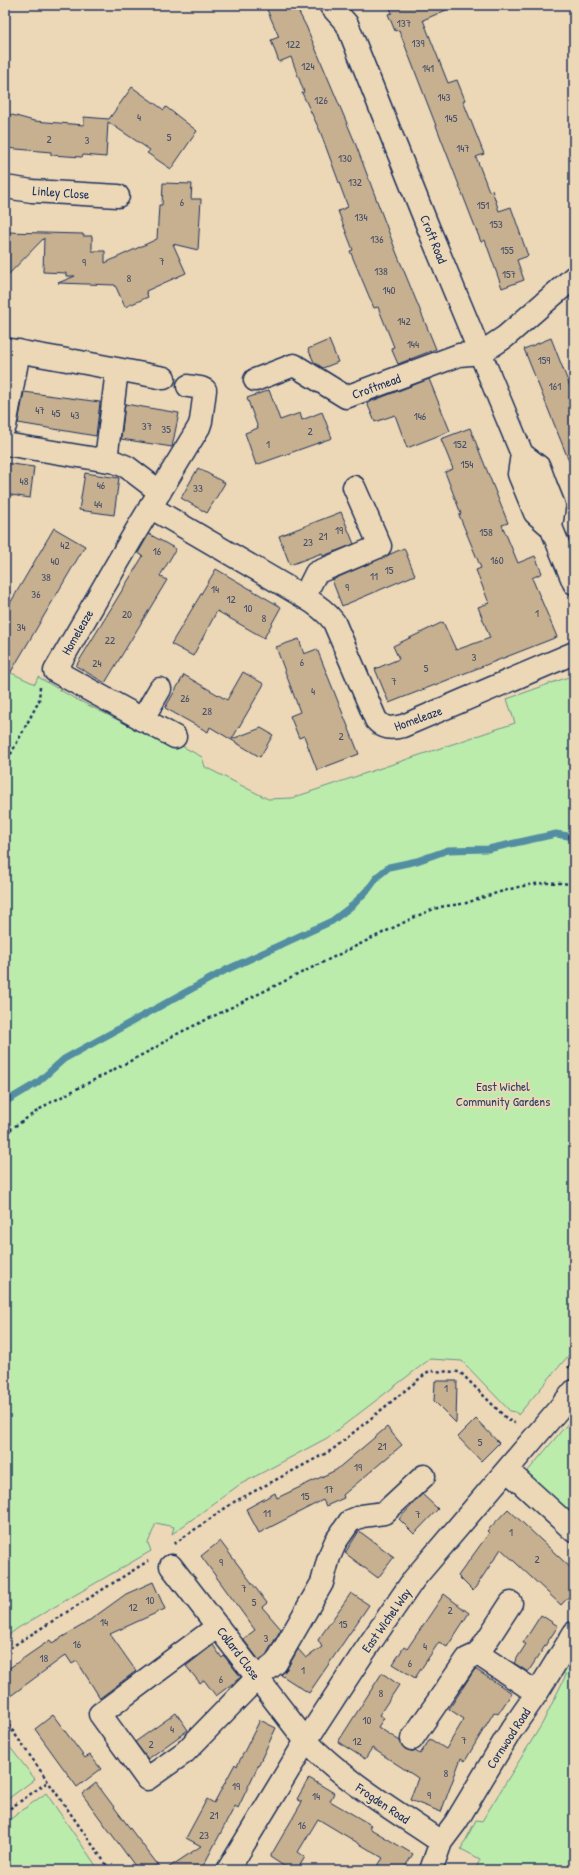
<svg xmlns="http://www.w3.org/2000/svg" width="579" height="1875" viewBox="0 0 579 1875" font-family="'Patrick Hand',sans-serif">
  <style>
    .green { fill: #bbecac; stroke: #6b8e85 }
    .lines { fill: none; stroke-linecap: round; stroke-linejoin: round }
    .stream { stroke: #538da2; stroke-width: 7 }
    .building { fill: #c6b090; stroke: #1b2f5e }
    .minor-casing { stroke: #1b2f5e; stroke-width: 25 }
    .major-casing { stroke: #1b2f5e; stroke-width: 25 }
    .path { stroke: #1b2f5e; stroke-width: 2.5; stroke-dasharray: 3 3; stroke-linecap: butt }
    .minor { stroke: #ecd8b6; stroke-width: 22 }
    .major { stroke: #ecd8b6; stroke-width: 22 }
    .labels { text-anchor: middle; dominant-baseline: central; stroke-width: 4; stroke-linejoin: round; paint-order: stroke }
    .number-label { font-size: 11px; fill: #464f6a }
    .street-label { font-size: 13px; fill: #1b2f5e; stroke: #ecd8b6 }
    .park-label { font-size: 13px; fill: #2b4266; stroke: #ecd8b6 }
  </style>
  <rect width="100%" height="100%" fill="#ecd8b6"/>
  <filter id="ink" filterUnits="userSpaceOnUse"><feTurbulence type="fractalNoise" baseFrequency=".025" numOctaves="2"/><feDisplacementMap in="SourceGraphic" scale="8" xChannelSelector="R" yChannelSelector="G"/><feConvolveMatrix kernelMatrix="1 2 1 2 8 2 1 2 1" color-interpolation-filters="sRGB"/></filter>
  <g filter="url(#ink)">
    <path class="green" d="M5,670L35,684L38,677L72,697L174,748L178,744L202,757L205,767L268,799L292,798L515,723L507,699L574,675V1349L518,1415L516,1412L510,1411L462,1361L430,1359L327,1438L239,1485L172,1534L174,1527L156,1523L148,1543L151,1551L18,1628L5,1638Z
      M574,1416V1519L527,1472Z
      M574,1651V1870H484L477,1866L480,1859L461,1849L476,1820L482,1821L542,1724L566,1675L561,1671Z
      M5,1741L35,1779L5,1801Z
      M46,1793L99,1870H5V1823Z"/>
    <g class="lines">
      <path class="stream" d="M5,1102L37,1083L64,1059L226,970L332,921L353,905L370,887L378,876L389,867L417,861L448,850L488,849L556,834L574,837"/>
    </g>
    <path class="building" d="M265,5H295L306,26L354,140L397,254L436,349L398,364L391,348L394,347L378,307L374,308L350,251L353,250L338,211L348,207L320,131L302,93L304,92L291,57L279,62L271,40L279,37Z
      M389,5H458L423,20L448,83L457,80L465,100L463,101L484,154L476,157L489,191L492,190L499,211L511,207L528,256L517,260L524,280L502,288L485,240L481,242L399,30L395,31L388,14L392,13Z
      M132,87L164,110L166,107L197,131L171,169L147,153L150,150L108,122L106,157L83,155L82,157L51,155V152L5,148V113L34,121L84,125V117L109,119Z
      M163,183L192,184L191,199H201L198,250L173,244L186,273L146,291L148,297L125,307L115,285L58,283L75,276H66V273L43,272L44,238L5,278V232L83,234V236H92V251H105V263L157,239L159,205H162Z
      M551,338L574,397L573,471L524,349Z
      M329,340L338,362L323,368L314,362L308,349Z
      M429,379L450,431L407,448L395,415L375,422L367,403Z
      M269,390L280,420L300,413L302,420L322,412L332,438L256,465L245,433L258,428L247,398Z
      M24,392L100,402L96,436L18,423Z
      M125,404L179,413L172,447L121,439Z
      M470,428L508,523L502,525L518,563L535,556L542,573L532,578L557,637L389,703L375,669L399,659L393,646L443,622L456,650L490,638L478,607L489,603L476,570L481,568L459,515L461,514L445,472L453,469L441,439Z
      M5,463L34,467L30,498L5,494Z
      M198,468L225,483L207,513L181,498Z
      M85,473L119,478L114,515L79,510Z
      M341,512L354,544L323,556L322,553L290,565L279,536Z
      M54,528L85,546L5,682V612Z
      M149,534L176,549L160,576L167,580L105,683L76,666L143,556L138,553Z
      M404,548L415,575L342,606L332,580Z
      M216,569L281,607L264,638L217,611L193,656L171,644Z
      M299,639L304,654L317,649L359,754L317,770L304,736L299,738L290,716L300,712L276,647Z
      M243,672L264,684L232,739L261,728L273,735L260,757L210,727L208,732L165,708L184,675L227,700Z
      M435,1381H457L456,1423L434,1401Z
      M476,1419L499,1443L481,1461L458,1437Z
      M387,1427L402,1445L343,1495L344,1498L326,1506L323,1500L259,1533L246,1509L275,1493L277,1498L336,1470Z
      M422,1494L438,1509L414,1534L399,1519Z
      M508,1509L574,1571V1591L561,1605L501,1549L473,1591L458,1576L489,1533L487,1531Z
      M359,1531L394,1557L378,1578L345,1553Z
      M220,1541L267,1603L262,1607L281,1629L266,1655L259,1660L243,1639L255,1630L201,1556Z
      M153,1582L165,1609L110,1634L136,1671L100,1698L77,1661L72,1664L66,1655L5,1700V1671L50,1640L52,1643L83,1625L126,1594Z
      M351,1593L369,1605L309,1693L281,1675L287,1669L298,1649L306,1658L322,1647L318,1640Z
      M444,1594L469,1613L447,1647L439,1642L415,1678L393,1664L404,1647L407,1649Z
      M541,1615L558,1626L528,1672L514,1663L526,1644L523,1643Z
      M213,1645L222,1658L224,1656L241,1677L216,1696L204,1680L200,1683L186,1666Z
      M475,1669L512,1693L498,1714L494,1712L465,1761L461,1758L441,1812L410,1800L418,1778L372,1748L365,1759L338,1742L382,1673L399,1685L379,1715L384,1718L378,1727L400,1741L405,1749L411,1751H415L420,1754L430,1739L446,1749L464,1719L449,1709Z
      M176,1713L188,1730L148,1759L135,1742Z
      M53,1715L85,1758L90,1755L101,1769L77,1787L35,1729Z
      M260,1720L276,1728L238,1808L235,1806L201,1870H165L201,1846L186,1838L207,1799L214,1803L235,1764L237,1766Z
      M309,1778L334,1793L330,1801L371,1825L369,1828L413,1854L403,1870H375L383,1858L318,1819L298,1852L305,1857L297,1870H290L270,1857L302,1802L297,1799Z
      M96,1783L135,1835L162,1870H138L82,1794Z"/>
    <g class="lines">
      <defs>
        <path id="minor" d="M5,187L32,191L118,196
          M5,349L67,360
          M75,361L164,378
          M255,380L294,365L346,397L459,355L481,353L505,337L574,277
          M5,426L19,351
          M5,444L115,462L127,467L160,492
          M106,460L117,370
          M150,507L304,597C316,604 326,611 334,622L376,720C384,729 391,729 403,726L574,653
          M304,597L316,573L380,546L354,487
          M142,720L160,689
          M175,737L55,671L136,531L199,427L201,421L205,390L201,388L188,386
          M507,1470L574,1531
          M171,1566L306,1741C346,1782 394,1810 441,1842L431,1870
          M218,1626L100,1714L147,1779L185,1752L257,1678L276,1663L322,1583L329,1557L336,1541L350,1521L362,1516L384,1513L424,1476
          M478,1654L537,1693
          M412,1739L467,1659L478,1654L511,1603
          M441,1842L456,1822L510,1732L537,1693L574,1633
          M228,1870L306,1741L362,1655L414,1579L574,1391"/>
        <path id="major" d="M330,5L347,24L428,227L522,454L539,467L546,486L554,506L551,527
          M522,454L519,474L535,513L551,527L574,583"/>
      </defs>
      <use href="#minor" class="minor-casing"/>
      <use href="#major" class="major-casing"/>
      <path class="path" d="M5,765L39,701L40,687
        M5,1133L46,1105L155,1048L171,1037L413,918C422,914 432,909 441,907C449,905 458,905 466,903C500,892 538,877 574,885
        M568,1368L574,1361
        M174,1544L234,1502L332,1450L429,1371L460,1372L508,1420L515,1423
        M5,1651L148,1561
        M5,1720L110,1870
        M5,1812L49,1781"/>
      <use href="#minor" class="minor"/>
      <use href="#major" class="major"/>
    </g>
  </g>
  <g class="labels">
    <g class="number-label">
      <text x="404" y="23">137</text>
      <text x="418" y="43">139</text>
      <text x="293" y="44">122</text>
      <text x="308" y="66">124</text>
      <text x="428" y="68">141</text>
      <text x="444" y="97">143</text>
      <text x="321" y="100">126</text>
      <text x="139" y="117">4</text>
      <text x="451" y="118">145</text>
      <text x="169" y="137">5</text>
      <text x="49" y="139">2</text>
      <text x="87" y="140">3</text>
      <text x="463" y="148">147</text>
      <text x="345" y="158">130</text>
      <text x="355" y="182">132</text>
      <text x="182" y="202">6</text>
      <text x="483" y="205">151</text>
      <text x="361" y="217">134</text>
      <text x="496" y="224">153</text>
      <text x="377" y="239">136</text>
      <text x="507" y="250">155</text>
      <text x="162" y="261">7</text>
      <text x="84" y="262">9</text>
      <text x="381" y="271">138</text>
      <text x="509" y="274">157</text>
      <text x="129" y="278">8</text>
      <text x="389" y="290">140</text>
      <text x="404" y="321">142</text>
      <text x="413" y="344">144</text>
      <text x="544" y="360">159</text>
      <text x="555" y="386">161</text>
      <text x="40" y="410">47</text>
      <text x="56" y="413">45</text>
      <text x="75" y="415">43</text>
      <text x="420" y="416">146</text>
      <text x="147" y="426">37</text>
      <text x="166" y="429">35</text>
      <text x="310" y="431">2</text>
      <text x="268" y="444">1</text>
      <text x="460" y="444">152</text>
      <text x="467" y="464">154</text>
      <text x="24" y="481">48</text>
      <text x="101" y="485">46</text>
      <text x="198" y="488">33</text>
      <text x="98" y="504">44</text>
      <text x="339" y="530">19</text>
      <text x="486" y="532">158</text>
      <text x="323" y="536">21</text>
      <text x="308" y="542">23</text>
      <text x="65" y="545">42</text>
      <text x="157" y="551">16</text>
      <text x="497" y="560">160</text>
      <text x="55" y="561">40</text>
      <text x="389" y="570">15</text>
      <text x="374" y="576">11</text>
      <text x="46" y="577">38</text>
      <text x="347" y="587">9</text>
      <text x="215" y="589">14</text>
      <text x="36" y="594">36</text>
      <text x="231" y="599">12</text>
      <text x="248" y="608">10</text>
      <text x="537" y="613">1</text>
      <text x="127" y="614">20</text>
      <text x="264" y="618">8</text>
      <text x="21" y="627">34</text>
      <text x="110" y="640">22</text>
      <text x="474" y="657">3</text>
      <text x="302" y="662">6</text>
      <text x="97" y="663">24</text>
      <text x="426" y="668">5</text>
      <text x="394" y="681">7</text>
      <text x="313" y="691">4</text>
      <text x="185" y="698">26</text>
      <text x="207" y="711">28</text>
      <text x="341" y="736">2</text>
      <text x="446" y="1388">1</text>
      <text x="480" y="1442">5</text>
      <text x="382" y="1446">21</text>
      <text x="358" y="1467">19</text>
      <text x="329" y="1489">17</text>
      <text x="305" y="1496">15</text>
      <text x="267" y="1513">11</text>
      <text x="418" y="1514">7</text>
      <text x="511" y="1532">1</text>
      <text x="537" y="1559">2</text>
      <text x="221" y="1562">9</text>
      <text x="244" y="1588">7</text>
      <text x="150" y="1600">10</text>
      <text x="254" y="1602">5</text>
      <text x="133" y="1607">12</text>
      <text x="450" y="1610">2</text>
      <text x="104" y="1622">14</text>
      <text x="343" y="1624">15</text>
      <text x="266" y="1638">3</text>
      <text x="77" y="1644">16</text>
      <text x="425" y="1646">4</text>
      <text x="44" y="1658">18</text>
      <text x="410" y="1663">6</text>
      <text x="303" y="1670">1</text>
      <text x="221" y="1679">6</text>
      <text x="381" y="1693">8</text>
      <text x="367" y="1720">10</text>
      <text x="172" y="1729">4</text>
      <text x="464" y="1740">7</text>
      <text x="357" y="1741">12</text>
      <text x="151" y="1744">2</text>
      <text x="446" y="1773">8</text>
      <text x="236" y="1786">19</text>
      <text x="429" y="1795">9</text>
      <text x="316" y="1796">14</text>
      <text x="214" y="1815">21</text>
      <text x="302" y="1825">16</text>
      <text x="204" y="1835">23</text>
    </g>
    <g class="street-label">
      <text transform="translate(61 192) rotate(4)">Linley Close</text>
      <text transform="translate(434 239) rotate(68)">Croft Road</text>
      <text transform="translate(376 386) rotate(-20)">Croftmead</text>
      <text transform="translate(77 632) rotate(-60)">Homeleaze</text>
      <text transform="translate(418 718) rotate(-20)">Homeleaze</text>
      <text transform="translate(386 1620) rotate(-55)">East Wichel Way</text>
      <text transform="translate(239 1653) rotate(53)">Collard Close</text>
      <text transform="translate(508 1738) rotate(-57)">Cornwood Road</text>
      <text transform="translate(383 1803) rotate(34)">Frogden Road</text>
    </g>
    <g class="park-label">
      <text x="503" y="1086">East Wichel<tspan x="503" dy="15">Community Gardens</tspan></text>
    </g>
  </g>
  <rect width="579" height="1875" fill="none" stroke="#ecd8b6" stroke-width="20"/>
  <rect x="10" y="10" width="559" height="1855" fill="none" stroke="#1b2f5e" stroke-width="1.5" filter="url(#ink)"/>
</svg>
